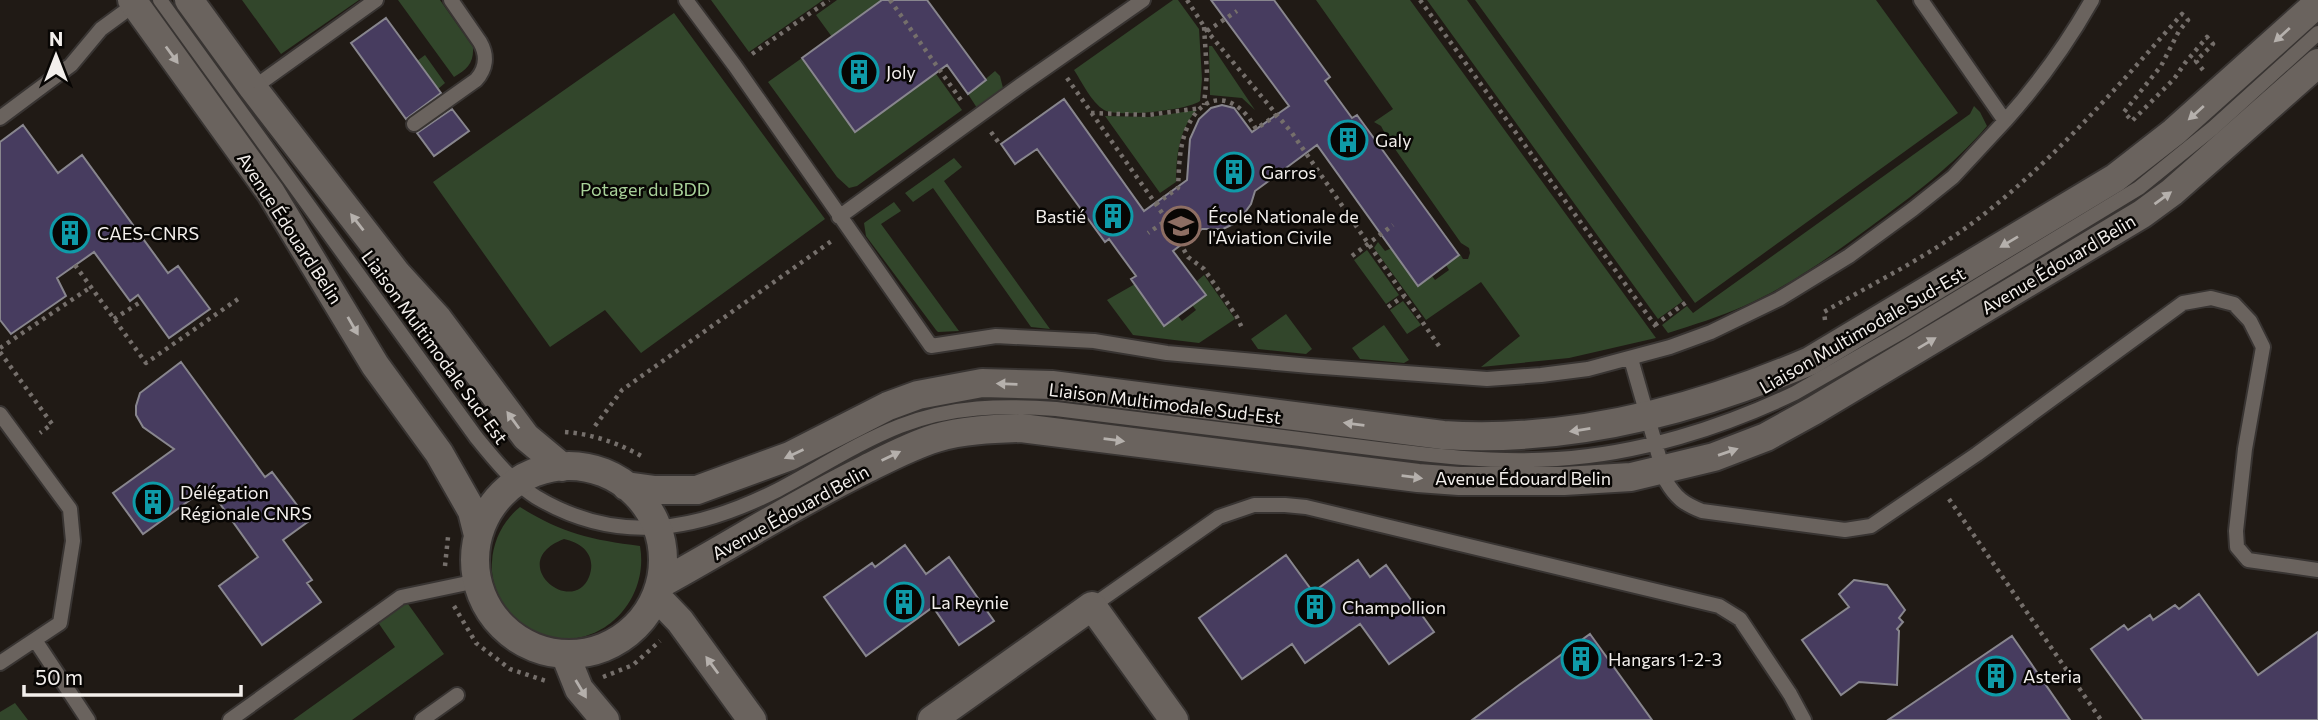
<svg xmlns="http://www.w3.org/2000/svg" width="2318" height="720" viewBox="0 0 2318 720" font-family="Commissioner,sans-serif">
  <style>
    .green { fill: #32462b; fill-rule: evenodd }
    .building { fill: #473c5f; stroke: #88868e; stroke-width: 2 }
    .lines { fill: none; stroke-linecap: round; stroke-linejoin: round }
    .lane-casing { stroke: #383432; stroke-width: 18 }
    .street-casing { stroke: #383432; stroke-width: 32 }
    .path { stroke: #756f6b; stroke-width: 4.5; stroke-dasharray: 3.5 5; stroke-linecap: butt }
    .lane { stroke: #6a635e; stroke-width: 14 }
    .street { stroke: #6a635e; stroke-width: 28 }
    .oneway { fill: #b5b0ac }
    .labels { text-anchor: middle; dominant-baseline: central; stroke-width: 5; stroke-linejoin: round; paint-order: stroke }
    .poi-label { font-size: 18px; fill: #f3efec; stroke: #080604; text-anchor: start }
    .park-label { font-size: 18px; fill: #a8d199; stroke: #080604 }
    .street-label { font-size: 18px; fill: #f3efec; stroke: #080604 }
  </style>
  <rect width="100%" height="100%" fill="#201a15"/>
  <path class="green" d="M242,0H359L281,54Z
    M398,0H440L473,47C474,63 467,69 454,77Z
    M711,0H823L749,52Z
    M837,0H883L962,110L857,186L849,188L837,177L768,82L802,58L855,131L916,87L832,37L816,15Z
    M1173,0H1178L1199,29L1202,79L1200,101C1189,110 1117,118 1104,110C1091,102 1082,82 1074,70Z
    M1316,0H1410L1656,338L1569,358L1481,367L1520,336L1481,282L1426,320L1374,248L1378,242L1385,251L1392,248L1418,285L1432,276L1435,280L1449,270L1446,265L1460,254L1463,259H1468L1470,253L1469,248L1461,243L1388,139L1381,126L1374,122L1393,109Z
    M1427,0H1467L1683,301L1658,319Z
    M1475,0H1876L1958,113L1695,303Z
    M674,13L825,219L641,353L605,310L550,347L433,182Z
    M1209,46H1212L1255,110L1242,98L1210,95Z
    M425,55L445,83L438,89L417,61Z
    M995,71L1000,76L1003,88L977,108L968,94Z
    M1974,106L1980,112L1987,126C1953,166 1912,196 1870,227C1831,256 1789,286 1744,306C1719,317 1693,325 1668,333L1662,325L1687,306L1693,313L1970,114Z
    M1197,110C1179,128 1176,158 1176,182L1160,193L1105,116L1150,117Z
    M954,158L962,167L944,181L1050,329L1031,327L933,188L913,202L905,193Z
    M894,202L901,211L881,224L959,331L938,332L936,330L866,236L864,223Z
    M1367,250L1399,295L1386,304L1354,260Z
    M1204,275L1235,319L1199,343L1133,335L1107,300L1135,284L1164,326L1178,316L1182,321L1196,310L1192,305L1206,295L1197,281Z
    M1403,301L1421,325L1407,334L1390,310Z
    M1286,314L1312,349L1306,354L1258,349L1251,339Z
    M1384,325L1409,360L1404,363L1360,359L1352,348Z
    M520,507C561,533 592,540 640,546C651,609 586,663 528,628C515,620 506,612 500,598C494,586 491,575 492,562C493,540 504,520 520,507ZM564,539C583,543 597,556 589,577C572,618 504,562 564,539Z
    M403,597L444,654L352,720H293L395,647L375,618Z
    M15,703L28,720H0V712Z"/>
  <path class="building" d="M882,0H927L986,80L968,94L947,65L855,132L802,58Z
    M1211,0H1274L1330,77L1325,81L1352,118L1357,115L1459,255L1418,286L1317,145L1255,191L1251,204L1238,222L1223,229H1202L1173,251L1206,295L1164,326L1131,279L1136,276L1109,239L1105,242L1037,149L1015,164L1001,144L1064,99L1144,211L1187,180L1190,139L1199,119L1211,108L1222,105L1234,108L1252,132L1289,106Z
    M386,18L441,93L406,119L351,43Z
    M452,109L469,131L434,156L417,133Z
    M23,125L58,173L82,155L168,273L178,266L210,309L169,338L138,295L130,301L94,252L57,278L66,296L11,334L0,320V142Z
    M181,362L265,477L272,472L309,521L283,540L312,580L307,583L321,602L262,645L219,586L258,557L208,487L143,534L113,493L174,449L143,427L136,415V406L140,393Z
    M905,545L926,574L949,557L994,621L959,645L933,607L866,656L824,597L872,563L875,567Z
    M1286,555L1313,592L1358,560L1370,577L1386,565L1434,632L1389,664L1360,624L1305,663L1292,644L1242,679L1199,618Z
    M1854,580L1887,585L1905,610L1899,618L1903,622L1897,629L1899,631L1897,685L1859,682L1841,695L1802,640L1849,607L1839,594Z
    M2199,594L2258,675L2318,632V720H2143L2091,649L2124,625L2128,630L2150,615L2153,620L2175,605L2179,609Z
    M1590,634L1652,720H1472L1519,685Z
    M2012,636L2070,720H1888L1947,680Z"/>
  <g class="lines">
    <defs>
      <path id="lane" d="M160,0L476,437C493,458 512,482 536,497C618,546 697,531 778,490C818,469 857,443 900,426C951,406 1003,405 1056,409C1148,420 1239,431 1330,443C1405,452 1481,464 1557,459C1638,454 1722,428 1795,393L1900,333L2139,188L2213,128L2318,33
        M686,0L735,66L931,346L996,336L1094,341L1167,353L1310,366L1487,379L1541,375L1588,369L1670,347L1711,332L1779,299L1849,256L1913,209L1953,177L2005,121L1921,0
        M253,88L376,0
        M0,118L71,65L101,29L135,4
        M2005,121C2039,83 2067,44 2092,0
        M414,124L476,80C486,69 488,56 480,42L451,0
        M839,217L1021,85L1143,0
        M1631,359L1666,481C1676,498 1684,504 1702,511L1845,530L1871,526L1977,454L2183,303L2211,298L2234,304L2250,321L2263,347L2245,449L2236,531L2237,547L2248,560L2318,570
        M0,414L70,509L73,541L60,623L0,663
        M1092,606L1219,517L1254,505H1285L1306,507L1719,606L1740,619L1790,694L1804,720
        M35,640L88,720
        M230,720L401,597L477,581
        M422,720L457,695"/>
      <path id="street" d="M132,0L271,193L375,365L439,453L472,511L478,535
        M189,0L253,88L397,274L438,319L526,437L562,467
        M475 560a94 94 0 1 1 188 0a94 94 0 1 1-188 0Z
        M626,486L655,490H697L790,456L888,406L918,395L982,383L1052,385L1443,435C1571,443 1694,411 1810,361L2115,178L2174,132L2318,3
        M660,584C728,547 793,505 862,471C886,459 910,446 936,438C963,430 993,429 1021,428L1418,478L1459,481H1564L1631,477L1714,457L1766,437L1813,411L2142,214L2172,192L2318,63
        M656,596L680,621L752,720
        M565,654L579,689L605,720
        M932,720L1092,606L1174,720"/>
    </defs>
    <use href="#lane" class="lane-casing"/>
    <use href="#street" class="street-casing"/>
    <path class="path" d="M890,0L963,103
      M1187,0L1207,31L1292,133L1441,349
      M1420,0L1657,328
      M1204,27L1207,73L1204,105
      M1207,31L1237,11
      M752,54L829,0
      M1067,78L1167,220L1148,233
      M1091,113L1148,115L1201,108
      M991,132L999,143
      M1156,204L1178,188C1179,168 1179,147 1187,128C1205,87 1238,95 1256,129L1278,114
      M1167,220L1188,257L1204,269L1237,317L1242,328
      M1352,256L1393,225
      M75,265L146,363L238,299
      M1388,307L1404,296
      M114,319L142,301
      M1825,320L1824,312C1877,281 1935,253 1983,215C2058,156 2119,85 2182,14L2188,20L2179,31L2161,66L2124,112L2132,121L2174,79L2185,63L2207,37L2213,44L2196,61L2203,70
      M1655,325L1688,301
      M0,348L91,287
      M0,352L52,424L40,433
      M595,426L622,390L833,240
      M565,432C593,434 621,444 645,458
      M1949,499L2101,720
      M445,566L448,537
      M454,606L476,643L510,669L546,681
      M603,677L633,665L660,641"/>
    <use href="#lane" class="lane"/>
    <use href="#street" class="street"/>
  </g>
  <defs><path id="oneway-solid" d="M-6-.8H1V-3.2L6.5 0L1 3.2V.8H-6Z" transform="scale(1.75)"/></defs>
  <g class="oneway">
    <use href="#oneway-solid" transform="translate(2282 35) rotate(138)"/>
    <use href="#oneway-solid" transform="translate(172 55) rotate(54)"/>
    <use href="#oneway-solid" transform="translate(2196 113) rotate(138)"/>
    <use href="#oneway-solid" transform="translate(2163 198) rotate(-36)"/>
    <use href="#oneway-solid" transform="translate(357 222) rotate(-128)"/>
    <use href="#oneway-solid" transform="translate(2009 242) rotate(149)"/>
    <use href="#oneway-solid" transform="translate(353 326) rotate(60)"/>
    <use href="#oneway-solid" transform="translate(1927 343) rotate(-31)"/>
    <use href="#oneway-solid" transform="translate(1007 384) rotate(-178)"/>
    <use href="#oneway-solid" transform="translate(513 420) rotate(-126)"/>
    <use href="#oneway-solid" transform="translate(1354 424) rotate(-173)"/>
    <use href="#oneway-solid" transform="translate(1580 430) rotate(171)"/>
    <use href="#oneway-solid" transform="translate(1114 440) rotate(7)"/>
    <use href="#oneway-solid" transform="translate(1728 452) rotate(-19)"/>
    <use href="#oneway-solid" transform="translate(794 454) rotate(155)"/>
    <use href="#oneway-solid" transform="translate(891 456) rotate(-26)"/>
    <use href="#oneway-solid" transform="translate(1412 477) rotate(7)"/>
    <use href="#oneway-solid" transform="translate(712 665) rotate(-126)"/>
    <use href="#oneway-solid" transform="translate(581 689) rotate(59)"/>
  </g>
  <defs>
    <symbol id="building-ring" viewBox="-11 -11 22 22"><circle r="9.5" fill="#080604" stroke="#0f9aa8" stroke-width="1.5"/><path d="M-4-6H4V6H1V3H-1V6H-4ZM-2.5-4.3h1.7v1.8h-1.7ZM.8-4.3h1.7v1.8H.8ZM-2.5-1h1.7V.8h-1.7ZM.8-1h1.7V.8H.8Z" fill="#0f9aa8"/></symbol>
    <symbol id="university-ring" viewBox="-11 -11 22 22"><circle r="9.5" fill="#080604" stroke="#8d6e63" stroke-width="1.5"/><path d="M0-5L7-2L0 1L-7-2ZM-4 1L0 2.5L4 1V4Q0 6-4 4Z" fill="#8d6e63"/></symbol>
  </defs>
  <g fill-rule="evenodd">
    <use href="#building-ring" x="837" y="50" width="44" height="44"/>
    <use href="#building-ring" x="1326" y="118" width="44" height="44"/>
    <use href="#building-ring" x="1212" y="150" width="44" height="44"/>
    <use href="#building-ring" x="1091" y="194" width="44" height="44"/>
    <use href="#university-ring" x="1159" y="204" width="44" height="44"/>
    <use href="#building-ring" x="48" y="211" width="44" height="44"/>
    <use href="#building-ring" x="131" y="480" width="44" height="44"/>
    <use href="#building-ring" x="882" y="580" width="44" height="44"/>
    <use href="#building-ring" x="1293" y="585" width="44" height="44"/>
    <use href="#building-ring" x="1559" y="637" width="44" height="44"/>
    <use href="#building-ring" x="1974" y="654" width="44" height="44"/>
  </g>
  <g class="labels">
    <g class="poi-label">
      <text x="886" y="72">Joly</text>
      <text x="1375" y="140">Galy</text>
      <text x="1261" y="172">Garros</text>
      <text x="1086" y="216" text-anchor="end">Bastié</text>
      <text x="1208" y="216">École Nationale de<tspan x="1208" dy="21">l'Aviation Civile</tspan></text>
      <text x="97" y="233">CAES-CNRS</text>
      <text x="180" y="492">Délégation<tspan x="180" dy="21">Régionale CNRS</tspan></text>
      <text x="931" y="602">La Reynie</text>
      <text x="1342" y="607">Champollion</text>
      <text x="1608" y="659">Hangars 1-2-3</text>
      <text x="2023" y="676">Asteria</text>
    </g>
    <g class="park-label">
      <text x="645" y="189">Potager du BDD</text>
    </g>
    <g class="street-label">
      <text transform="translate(290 228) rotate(57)">Avenue Édouard Belin</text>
      <text transform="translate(2058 264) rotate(-31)">Avenue Édouard Belin</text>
      <text transform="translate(1862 330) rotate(-30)">Liaison Multimodale Sud-Est</text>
      <text transform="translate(435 347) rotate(54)">Liaison Multimodale Sud-Est</text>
      <text transform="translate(1165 403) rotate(7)">Liaison Multimodale Sud-Est</text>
      <text x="1523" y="478">Avenue Édouard Belin</text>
      <text transform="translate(790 512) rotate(-29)">Avenue Édouard Belin</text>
    </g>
  </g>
  <g transform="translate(56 56)" stroke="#080604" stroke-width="5" paint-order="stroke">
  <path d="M0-5L12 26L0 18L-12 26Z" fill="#f3efec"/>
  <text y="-10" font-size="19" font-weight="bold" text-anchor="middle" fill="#f3efec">N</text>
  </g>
  <path d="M24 685v10h217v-10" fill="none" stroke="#f3efec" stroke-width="3.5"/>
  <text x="35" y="685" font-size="21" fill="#f3efec" stroke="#080604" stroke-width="5" paint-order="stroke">50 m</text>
</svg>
